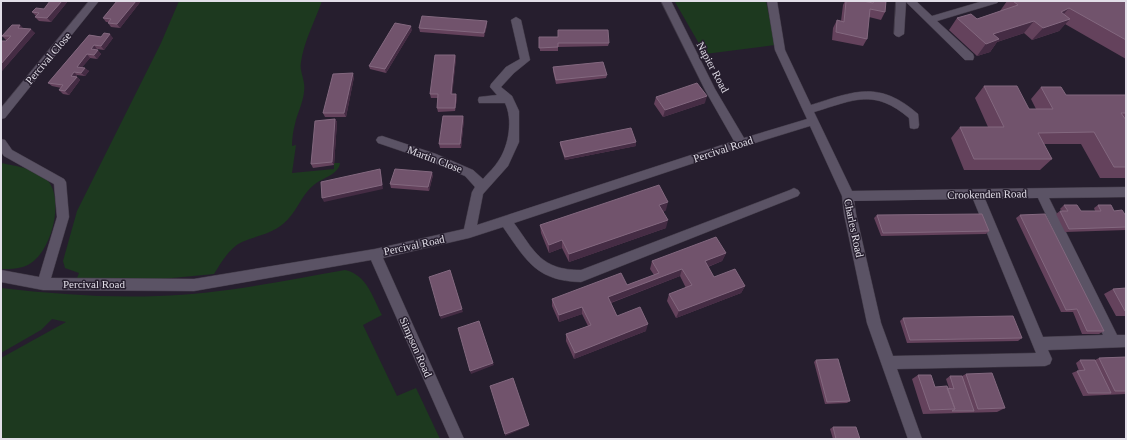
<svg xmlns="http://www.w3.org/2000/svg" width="1127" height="440" viewBox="0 0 1127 440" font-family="'Times New Roman',serif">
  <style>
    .green { fill: #1d391f }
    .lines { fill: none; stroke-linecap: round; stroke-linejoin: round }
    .minor-casing { stroke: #423b48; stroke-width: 1 }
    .minor { fill: #5b5365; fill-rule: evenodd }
    .wall { fill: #64425c }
    .shaded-wall { fill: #452c44 }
    .building { fill: #71536c; stroke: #83687f }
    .labels { text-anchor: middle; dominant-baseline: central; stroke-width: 3; stroke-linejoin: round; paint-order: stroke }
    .street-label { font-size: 11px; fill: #e2dee8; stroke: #261e2e }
  </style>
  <rect width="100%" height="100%" fill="#261e2e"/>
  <path class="green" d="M179,1H322C315,21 304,41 301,62C299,72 306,80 304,92C303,103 297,114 295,124C293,131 292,139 292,146L296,145L292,173L334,169V163H340C339,174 323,178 315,184C301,194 297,213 283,224C271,234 256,236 242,242C229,248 221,263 214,274L141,281H110L77,278L79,273L65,268L63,261L77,211L161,43Z
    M676,1H766L775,45L705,54L675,2Z
    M1,163C16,166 39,169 49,182C64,203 51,250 31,263C23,269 11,269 1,269Z
    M345,270C367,275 372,296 382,315L363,325L397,396L416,388L440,439H1V358L66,322L52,319L41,330L1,353V288C53,294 106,298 158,296C221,294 283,281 345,270Z"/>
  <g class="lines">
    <defs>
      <path id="minor" d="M89,1H99L5,118L1,119V108Z
        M661,1H671L715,89L744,138L807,119L775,50L767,1H777L785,50L811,105C855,91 879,80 918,114L919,125L918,128L914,129L910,128L909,118C874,88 854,100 814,112L852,191L1126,187V197L1049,198L1117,335H1126V347L1048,350L1052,359L1050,364L1045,366L897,369L922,439H908L867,323L844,214L842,196L810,126L742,147L514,223C535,252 541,270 581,270L790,190L794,188L798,190L800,193L798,196L581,282C536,281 526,260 503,227L469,238L383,258L464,439H450L371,260L194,291L43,290L1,282V270L39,277L57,217L54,184L4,156L1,152V139L5,140L12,150L64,179L66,182L69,217L51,278L194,279L375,249L464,229L472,192L475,187L465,176L428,160L378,143L376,140L378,137L382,136L436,154L473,170L483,179C488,173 495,167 499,160C509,145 513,119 505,103H479L478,100L479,97L497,95L490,87L491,84L506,67L520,59L511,20L516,17L521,20L530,60L514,73L501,87L512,96L519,111V142L508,166L483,194L477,225L734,141L705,90ZM1038,198L1103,335L1043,337L985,199ZM973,199L1036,353L893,356L881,323L856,214L854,201Z
        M896,1H916L932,16L983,1H999L997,3L937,21L973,54L974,57L973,60H965L906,2L904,34L899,37L896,36L894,34Z"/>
    </defs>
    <use href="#minor" class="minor-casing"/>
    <use href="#minor" class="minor"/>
  </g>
  <path class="wall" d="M50,1H68L51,22L39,21L35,17L36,16L32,12L44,9Z
    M117,1H141L120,28L111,27L108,23L109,22H106L103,18Z
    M845,1H863L871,2V1H886L885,12L881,20L869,17L867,39L863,46L832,40L833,28L837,20L841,21L843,5Z
    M1007,1H1126V59L1065,24L1059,31L1032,40L1024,33L997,42L990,52L977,56L949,30L957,18L977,19L1000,11Z
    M487,21V25L484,37L420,32L419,28Z
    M20,25L23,29L35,33L1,72V41H6L8,40H6L2,36Z
    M412,30L386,73L370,69L369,66Z
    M89,35L113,38L104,50L97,49V50L101,54L97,59L90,58L82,67L89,71L85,76L77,75L76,76L80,80L69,95L63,94L59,90L61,88L52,86L48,83Z
    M539,37L609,43L608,46L558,47V51H540Z
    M455,55L456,58L452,94L457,98L455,111L438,112L437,108L438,98H431L430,94Z
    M553,67L607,75L606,78L556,84L553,71Z
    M354,77L346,117H325L323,113Z
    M984,86L1029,109H1036L1031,99L1041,87L1066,95H1126V178H1100L1081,144H1044L1052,159L1040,170H964L951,138L960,127H988L975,98Z
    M656,97L705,103L663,117L654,104Z
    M335,119L337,122L334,165L313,168L311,164Z
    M464,119L461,148H440L439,144Z
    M560,142H636V146L565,160L560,145Z
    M433,175L429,191L391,188L390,184Z
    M1064,205L1081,211H1095L1094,208L1098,205L1114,211L1126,216V230L1065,232L1056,214L1060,211H1062L1060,209Z
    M666,210L663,212L666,228L569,262L562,248L549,253L541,233L540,225Z
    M877,215L989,231L986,234L881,236L874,218Z
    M1020,215L1104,331L1099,334H1082L1073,312H1061L1016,218Z
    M726,253L722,261L708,267L714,277L745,286L741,293L676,318L667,301L669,294L686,288L680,276L611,303L617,316L646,331L574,359L566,341V334L588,326L582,314L559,322L552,306V299L627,285L654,275L650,269L652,261Z
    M1126,288V318L1125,316H1116L1104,294L1113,289Z
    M903,318L1022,338L1018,341L907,343L900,321Z
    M1126,357V394L1083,396L1072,373L1077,371H1079L1076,363L1080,360H1095L1099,358Z
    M816,360L850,401L847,403L825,404L814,362Z
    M966,374L1005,408L997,412L923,414L912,379L918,375L935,387L949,388L946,379L950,376H962Z
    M833,427L860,439H833L830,429Z"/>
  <path class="shaded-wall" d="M62,1H68L51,22L47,18Z
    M136,1H141L120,28L117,24Z
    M1069,8L1058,21L1061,12Z
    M1070,19L1059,31L1032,40L1043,28Z
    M487,21V25L484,37V33Z
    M1034,21L1024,33L997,42L990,52L977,56L993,34Z
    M20,25L24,29L18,28Z
    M411,26L412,30L386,73L385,69Z
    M31,29L35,33L1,72V64Z
    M110,34L113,38L104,50L101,46Z
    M94,45L97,49L94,53L91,49Z
    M98,50L101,54L97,59L94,55Z
    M87,54L90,58L80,70L77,67Z
    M455,55L456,58L452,98L451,94Z
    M85,68L89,71L85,76L81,73Z
    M74,72L77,75L74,79L71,76Z
    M353,73L354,77L346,117L344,113Z
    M77,77L80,80L69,95L65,91Z
    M456,94L457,98L455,111V108Z
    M707,96L705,103L663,117L665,110Z
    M463,116L464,119L461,148L460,144Z
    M335,119L337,122L334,165L332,162Z
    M636,142V146L565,160V157Z
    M380,169L381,172L383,189L324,202L322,198Z
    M432,172L433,175L429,191L428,187Z
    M668,202L666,210L657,214L659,205Z
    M668,220L666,228L569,262V254Z
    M562,240V248L549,253V245Z
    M726,253L722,261L702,269L705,261Z
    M682,269L680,276L607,304L608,297Z
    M450,270L463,312L441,319L440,316Z
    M745,286L741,293L676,318L679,311Z
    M582,307V314L559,322V315Z
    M648,324L646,331L574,359L575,353Z
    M493,363L494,365L471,374L470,371Z
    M529,425V426L505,436V434Z"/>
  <path class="building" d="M50,1H62L47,18L35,17L39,13L32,12L36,8L44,9Z
    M117,1H136L117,24L108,23L111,19L103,18Z
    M846,1H863L873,3L874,1H886L885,12L870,9L867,39L836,32L837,20L844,22Z
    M1013,1H1126V40L1069,8L1061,12L1070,19L1043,28L1034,21L993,34L999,39L986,44L957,18L971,14L977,19L1018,5Z
    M422,16L487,21L484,33L419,28Z
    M395,23L411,26L385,69L369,66Z
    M12,25H20L18,28L31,29L1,64V41H6L11,36H2Z
    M558,30H608L609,43H558V47L539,48V37H558Z
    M104,33L110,34L101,46L94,45L91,49L98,50L94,55L87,54L77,67L85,68L81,73L74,72L71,76L77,77L65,91L59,90L63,85L48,83L89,35L101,37Z
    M435,55H455L451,94H456L455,108H437L438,94H430Z
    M603,62L607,75L556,80L553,67Z
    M353,73L344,113H323L333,74Z
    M697,83L707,96L665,110L656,97Z
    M984,86H1017L1029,109H1053L1041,87H1061L1066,95H1126V113H1121L1126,120V167H1114L1094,132L1038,133L1052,159H974L960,127H1004Z
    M443,116H463L460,144H439Z
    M335,119L332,162L311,164L315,121Z
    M631,128L636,142L565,157L560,142Z
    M380,169L382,185L322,198L321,182Z
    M395,169L432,172L428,187L390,184Z
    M659,185L668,202L659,205L668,220L569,254L562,240L549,245L540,225Z
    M1064,205H1077L1081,211H1101L1098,205H1111L1114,211L1122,210L1126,216V227L1069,229L1060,211H1068Z
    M982,214L989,231L883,233L877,215Z
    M1045,214L1104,331H1087L1077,309L1066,310L1020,215Z
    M716,237L726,253L705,261L714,277L735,269L745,286L679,311L669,294L692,285L682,269L608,297L617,316L640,307L648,324L575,353L566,334L591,325L582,307L559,315L552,299L621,273L627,285L659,273L652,261Z
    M450,270L462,309L440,316L429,277Z
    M1126,288V311H1125L1113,289Z
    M1013,316L1022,338L910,340L903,318Z
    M479,321L493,363L470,371L458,328Z
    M1126,357V391H1115L1099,358Z
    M838,359L850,401L827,402L816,360Z
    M1080,360H1095L1111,393H1088L1077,371L1085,370Z
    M992,373L1005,408L978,409L966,374Z
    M918,375H931L935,387L947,386L955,409L930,410Z
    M950,376H962L974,411H952L955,409L947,388L954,389Z
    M513,378L529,425L505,434L490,386Z
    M833,427H856L860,439H836Z"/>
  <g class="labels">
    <g class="street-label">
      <text transform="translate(48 58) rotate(-50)">Percival Close</text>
      <text transform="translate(713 67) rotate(62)">Napier Road</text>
      <text transform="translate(723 149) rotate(-18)">Percival Road</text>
      <text transform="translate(435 159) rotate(21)">Martin Close</text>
      <text transform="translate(987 194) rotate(-1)">Crookenden Road</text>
      <text transform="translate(854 228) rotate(78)">Charles Road</text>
      <text transform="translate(414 245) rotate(-12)">Percival Road</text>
      <text x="94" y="284">Percival Road</text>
      <text transform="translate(416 347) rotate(66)">Simpson Road</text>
    </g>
  </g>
  <rect width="1127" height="440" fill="none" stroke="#e2dee8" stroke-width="4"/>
</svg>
